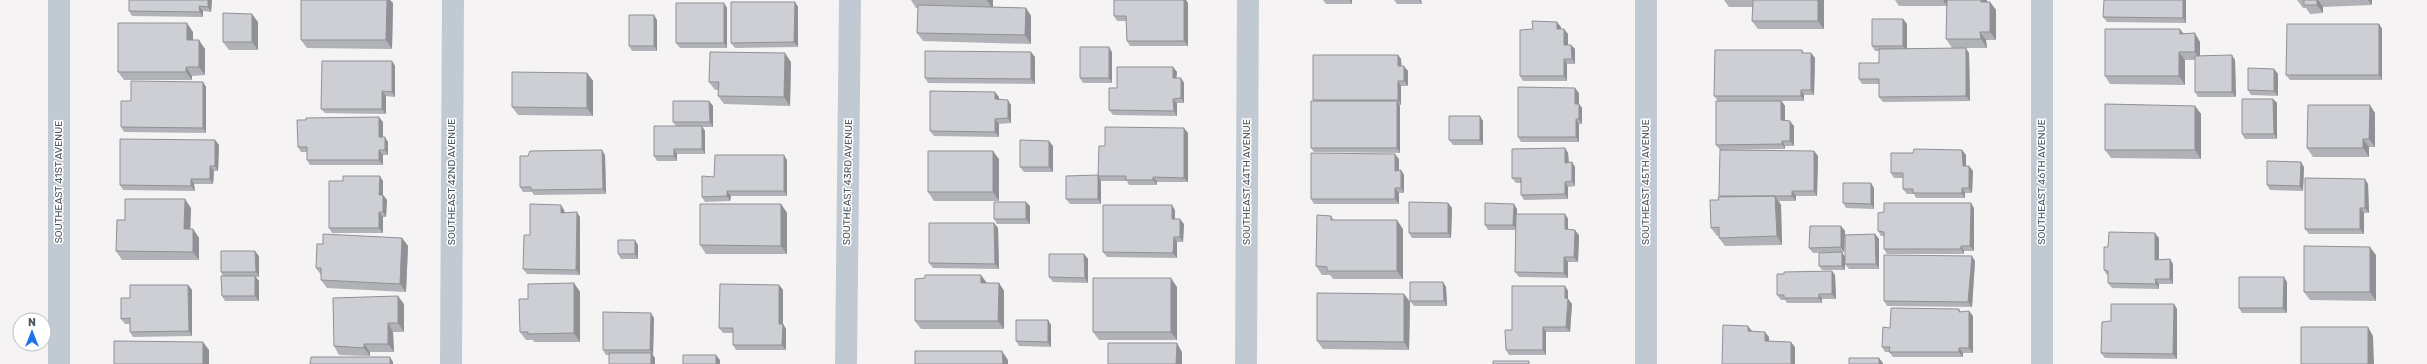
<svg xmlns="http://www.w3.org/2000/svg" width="2427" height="364" viewBox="0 0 2427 364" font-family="Rubik,sans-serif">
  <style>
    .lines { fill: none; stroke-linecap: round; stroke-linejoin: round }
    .minor { stroke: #c1cad2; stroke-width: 22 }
    .wall { fill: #b0b2b7 }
    .shaded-wall { fill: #909195 }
    .building { fill: #cdcfd5; stroke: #909195 }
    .labels { text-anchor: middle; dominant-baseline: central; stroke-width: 3; stroke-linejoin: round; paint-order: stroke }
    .street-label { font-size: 10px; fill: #4a5661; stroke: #fff }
  </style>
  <rect width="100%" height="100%" fill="#f5f3f3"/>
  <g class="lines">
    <path class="minor" d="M1646,0V364
      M59,364V0
      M451,364L453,0
      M846,364L850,0
      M1246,364L1248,0
      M2042,364V0"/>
  </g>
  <path class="wall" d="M129,0H212L211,12L203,11V17L132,16L129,11Z
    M301,0H390L393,3L392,49L307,48L301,40Z
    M911,0H993V7L1026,8L1031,16V44L923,41L917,33L918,8H916Z
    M1114,0H1186L1188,3V46H1130L1127,41L1126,21H1117L1114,16Z
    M1323,0H1352V4H1326Z
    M1394,0H1421L1422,4H1397Z
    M1724,0H1824V29H1758L1752,21L1753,7H1729Z
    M1895,0H1987V2H1990L1996,10V40H1986L1987,48H1952L1946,39L1947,6H1899Z
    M2186,0V23L2107,22L2103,17Z
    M2297,0H2372V5L2323,7V13L2310,14L2306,8H2303Z
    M795,2L798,7V47L735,48L731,43Z
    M724,3L727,8V48H680L676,43Z
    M1903,19L1907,24V49L1969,53L1970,101L1883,102L1879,97V84H1862L1859,79L1879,63V51H1875L1872,46Z
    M657,20V51H632L629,46Z
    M258,22V50H229L223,42Z
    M2379,24L2382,29V80H2290L2286,75Z
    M1561,27V29L1568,34V45H1571L1575,49V64H1567V81H1523L1520,76L1533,29Z
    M193,32V40L205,49V75L192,76V80H124L118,72Z
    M2183,34L2200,42V56L2235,60L2236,97H2198L2195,92V60H2185V85L2110,84L2105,76Z
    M1802,50L1804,53H1811L1815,58L1814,95H1804V101H1782L1785,106V120L1794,126V146H1785V149L1720,150L1716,145L1759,101H1718L1714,96Z
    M1112,52V83H1083L1080,78Z
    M1398,55L1401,59V66L1408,71V86H1401V105H1399L1400,106V153L1314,152L1311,148L1314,101L1313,100Z
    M1035,57V84L928,83L925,78Z
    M392,61L395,66V97L386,96V114L325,113L321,109Z
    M791,62L790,106L724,104L718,96V90H715L709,82Z
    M1173,67L1177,72L1176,78H1181L1184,83V103H1177V116L1113,115L1109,110L1117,88Z
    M2274,69L2278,74V96L2251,95L2248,90Z
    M587,73L593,81V116L518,115L512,107Z
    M203,82L206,87V133L124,132L121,127L131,101Z
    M1579,93V104L1582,108V124H1579V142H1521L1518,137Z
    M999,97V99L1011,105V123L999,124V137L934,136L930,131Z
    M2273,99L2277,103V139H2245L2242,134Z
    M709,101L713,106V127H702L705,131V154H677V161H657L654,156L676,126L673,122Z
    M2195,106L2201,114V159L2111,158L2105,150Z
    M2375,113V147H2369V157H2313L2307,148Z
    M1483,121V145H1453L1449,140Z
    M383,122V137L388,142V155H383V165H310L307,160V152H301L298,147Z
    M1188,133V182H1157V185H1129L1127,181H1101V204H1070L1066,199L1098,176L1105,146Z
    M215,140L219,145L218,171H214L213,184H194L195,191L123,190L120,185Z
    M1053,146V172H1024L1020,167Z
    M1565,148L1568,153L1569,162L1575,167V186L1568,187V199L1524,200L1521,195V183H1516L1512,178Z
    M1962,150L1966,155V166H1969L1973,171L1972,193H1965V198H1916L1914,194H1907L1903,189V178H1894L1891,173L1913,153Z
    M1814,151L1818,156L1817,196H1796V201H1779L1781,205L1782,245L1725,246L1719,238V236H1717L1711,228L1719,200L1720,197L1719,196Z
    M605,155L606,194L534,195L532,192H523L520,187Z
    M999,159V201H934L928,192Z
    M1399,159V171L1401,170L1404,175V193H1399V204H1314L1311,199Z
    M787,160V196H731L730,201L705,202L702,197L714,177Z
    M2304,167L2303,191L2270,190L2267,185Z
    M343,181H383V195L387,200L386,217H383V233H332L329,228Z
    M2368,184L2369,213H2364V234H2309L2305,229Z
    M1874,188V209L1846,208L1843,203Z
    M1448,203L1452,208L1451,238H1412L1409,233Z
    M781,204L787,213V254H706L700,245Z
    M561,205L564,210L565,213L580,217V275L527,274L523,269L530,235Z
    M1030,206V224H997L994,219Z
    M191,208L190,229H193L199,238V260H122L116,251L125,220Z
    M1974,208V251H1964V254H1887L1884,249V236H1881L1878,231Z
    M1517,209V214H1565L1568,219V230L1579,235L1578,262H1568V278L1519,277L1515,272L1516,230H1488L1485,225Z
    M1175,210V219L1184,224L1183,242H1177V258L1107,257L1103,252Z
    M1331,216L1334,220L1403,229V279H1333L1330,275H1322L1316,266Z
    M994,223L998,228L999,269L933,268L929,263Z
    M1841,226L1845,231L1844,252L1813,253L1809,248Z
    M1875,234L1879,239V269H1849L1845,264V270H1822L1819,266L1845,256Z
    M402,238L408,246L406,292L327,288L321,280V275L316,268L323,244Z
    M2159,238V260L2173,264V284H2159V289L2112,288L2108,283V275H2107L2104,270L2108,247Z
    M638,245V259H621L618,254Z
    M1084,254L1088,259V283L1053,282L1049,277Z
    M2376,255V301L2310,300L2304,292Z
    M259,256V277H256L259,281V301H225L222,296L223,276L221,272Z
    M1975,261L1972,307L1887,306L1884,301Z
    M1832,271L1835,275L1836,299H1822V303H1787L1785,300H1781L1777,295L1784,274Z
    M1443,282L1446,287L1447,306H1414L1410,301Z
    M2287,282V313H2242L2239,308Z
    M574,283L580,292V342H534L533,340H526L520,332L528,299Z
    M986,283H999L1004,291V329H921L915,321Z
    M188,285L192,290V336L133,337L130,332V324H125L121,319L130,298Z
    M779,285L783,290V324L786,329V350H736L733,345V333H723L719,328Z
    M1565,286L1568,291V299L1572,304L1570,332H1546V355H1509L1506,350L1512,330Z
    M1177,287V340H1099L1093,332Z
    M1404,294L1410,302L1409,350L1323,349L1317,341Z
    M404,304V332H393L394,352H370V356L339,355L334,346Z
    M2174,304L2177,309V359L2105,358L2101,353L2111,321Z
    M1959,309L1961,312L1969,311L1973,316V353H1963V357H1893L1889,352H1885L1882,347L1890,328Z
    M654,318L653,355L655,358V364L609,355H606L603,350Z
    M1048,320L1051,325V347L1019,346L1016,341Z"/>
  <path class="shaded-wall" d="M208,0H212L211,12L208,7Z
    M387,0H390L393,3L392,49L386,40Z
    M987,0H993V9Z
    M1184,0H1186L1188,3V46L1184,41Z
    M1349,0H1352V4Z
    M1419,0H1421L1422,4Z
    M1818,0H1824V29L1818,21Z
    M1943,0H1947V6Z
    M1981,0H1987V10L1981,2Z
    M2183,0H2186V23L2183,18Z
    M2317,0H2318L2323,7V13L2317,5Z
    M2368,0H2372V5Z
    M795,2L798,7V47L794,42Z
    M1990,2L1996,10V40L1990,32Z
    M724,3L727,8V48L724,43Z
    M199,6L203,11V17L200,12Z
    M1026,8L1031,16V44L1025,35Z
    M252,14L258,22V50L252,42Z
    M654,15L657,20V51L654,46Z
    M1903,19L1907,24V51L1903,46Z
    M1557,22L1561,27V34L1557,29Z
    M187,23L193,32V49L187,40Z
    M2379,24L2382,29V80L2379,75Z
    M1564,29L1568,34V49L1564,45Z
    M2180,29L2186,37L2180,34Z
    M1980,32L1986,40L1987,48L1981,39Z
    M2195,33L2200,42V60L2195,52Z
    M199,40L205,49V75L199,67Z
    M1571,45L1575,49V64L1572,59Z
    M1109,47L1112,52V83L1109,78Z
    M1966,48L1969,53L1970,101L1966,96Z
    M1031,52L1035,57V84L1031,79Z
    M2179,52L2185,60V85L2179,76Z
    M785,53L791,62L790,106L784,97Z
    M1811,53L1815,58L1814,95L1811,90Z
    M1398,55L1401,59L1402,71L1398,66Z
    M2232,55L2235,60L2236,97L2232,92Z
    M1564,59L1567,64V81L1564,76Z
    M392,61L395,66V97L392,92Z
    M1404,66L1408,71V86L1404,81Z
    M186,67L192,76V80L186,72Z
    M1173,67L1177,72L1176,83L1173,78Z
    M2274,69L2278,74V96L2274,91Z
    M587,73L593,81V116L587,108Z
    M1181,78L1184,83V103L1181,98Z
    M1398,81L1401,86V105L1398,100Z
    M203,82L206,87V133L203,128Z
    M1575,88L1579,93V108L1575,104Z
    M1801,90L1804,95V101L1801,96Z
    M382,91L386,96V114L382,109Z
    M995,92L999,97V104L995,99Z
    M1173,99L1177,103V116L1174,111Z
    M2273,99L2277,103V139L2274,134Z
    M1008,100L1011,105V123L1008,118Z
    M709,101L713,106V127L710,122Z
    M1397,101L1400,106V153L1397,148Z
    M1781,101L1785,106V125L1781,120Z
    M1579,104L1582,108V124L1579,119Z
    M2370,105L2375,113V147L2369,139Z
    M2195,106L2201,114V159L2195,150Z
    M1480,116L1483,121V145L1480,140Z
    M379,117L383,122V142L379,137Z
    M995,119L999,124V137L995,132Z
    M1576,119L1579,124V142L1576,137Z
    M1790,121L1794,126V146L1790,141Z
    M702,126L705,131V154L702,149Z
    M1184,128L1188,133V182L1184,178Z
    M385,137L388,142V155L385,150Z
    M2363,139L2369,147V157L2363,148Z
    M215,140L219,145L218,171L215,166Z
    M1049,141L1053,146V172L1049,167Z
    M1782,141L1785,146V149L1782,144Z
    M1565,148L1568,153L1569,167L1565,163Z
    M674,149L677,154V161L674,156Z
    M379,150L383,155V165L379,160Z
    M602,150L605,155L606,194L603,189Z
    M1962,150L1966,155V171L1963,166Z
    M993,151L999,159V201L993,192Z
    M1814,151L1818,156L1817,196L1814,191Z
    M1395,154L1399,159V176L1395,171Z
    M784,155L787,160V196L784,191Z
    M1572,162L1575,167V186L1572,181Z
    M2301,162L2304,167L2303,191L2300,186Z
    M210,166L214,171L213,184L210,179Z
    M1969,166L1973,171L1972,193L1969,188Z
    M1401,170L1404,175V193L1401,188Z
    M1098,175L1101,181V204L1098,199Z
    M380,176L383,181V200L379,195Z
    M1153,177L1157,182V185L1153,180Z
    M191,179L194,184L195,191L191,186Z
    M2365,179L2368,184L2369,213L2365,208Z
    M1565,182L1568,187V199L1565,194Z
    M1871,183L1874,188V209L1871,204Z
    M1395,188L1399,193V204L1395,199Z
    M1962,188L1965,193V198L1962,193Z
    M727,191L731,196L730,201L727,196Z
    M1792,191L1796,196V201L1792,196Z
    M383,195L387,200L386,217L383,212Z
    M1775,196L1781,205L1782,245L1777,236Z
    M185,199L191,208L190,237L184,229Z
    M1026,202L1030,206V224L1026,219Z
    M1448,203L1452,208L1451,238L1448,233Z
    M1971,203L1974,208V251L1970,246Z
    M781,204L787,213V254L781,246Z
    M1514,204L1517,209V230L1513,225Z
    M561,205L564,210L565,218L561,213Z
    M1172,205L1175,210V224L1172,219Z
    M2360,208L2364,213V234L2360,229Z
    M379,212L383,217V233L379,228Z
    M577,212L580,217V275L576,270Z
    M1565,214L1568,219V234L1565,229Z
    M1180,219L1184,224L1183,242L1180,237Z
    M1397,220L1403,229V279L1397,271Z
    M994,223L998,228L999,269L995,264Z
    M1841,226L1845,231L1844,252L1841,247Z
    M193,229L199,238V260L193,252Z
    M1575,230L1579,235L1578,262L1574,257Z
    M2155,233L2159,238V265L2155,260Z
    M1875,234L1879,239V269L1876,264Z
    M1174,237L1177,242V258L1173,253Z
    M402,238L408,246L406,292L400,284Z
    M635,240L638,245V259L635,254Z
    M1961,246L1964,251V254L1961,249Z
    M2370,247L2376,255V301L2370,292Z
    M255,251L259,256V277L256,272Z
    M1842,252L1845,257V270L1842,266Z
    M1084,254L1088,259V283L1085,278Z
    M1972,256L1975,261L1972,307L1968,302Z
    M1564,257L1568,262V278L1564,273Z
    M2170,259L2173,264V284L2170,279Z
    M1832,271L1835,275L1836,299L1832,294Z
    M981,275L987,283H981Z
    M255,276L259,281V301L255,296Z
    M2284,277L2287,282V313L2283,308Z
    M1171,278L1177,287V340L1171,332Z
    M2155,279L2159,284V289L2156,284Z
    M1443,282L1446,287L1447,306L1444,301Z
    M574,283L580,292V342L574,333Z
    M999,283L1004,291V329L998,321Z
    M188,285L192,290V336L189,331Z
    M779,285L783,290V325V324L786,329V350L782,345L779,324Z
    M1565,286L1568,291V303L1565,298Z
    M1404,294L1410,302L1409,350L1404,342Z
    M1819,294L1822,299V303L1819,298Z
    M398,296L404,304V332L398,323Z
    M1568,299L1572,304L1570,332L1566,327Z
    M2174,304L2177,309V359L2173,354Z
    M1969,311L1973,316V353L1969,348Z
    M651,313L654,318L653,355L650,350Z
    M1048,320L1051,325V347L1048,342Z
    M388,323L393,332L394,352L388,344Z
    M1748,326L1752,331V336L1748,331Z
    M1543,327L1546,332V355L1543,350Z
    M2368,327L2373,336L2374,364H2368Z
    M1765,332L1769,337V346L1765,341Z
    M203,342L209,350V364H203Z
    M1791,342L1795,347V364H1791Z
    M1177,343L1182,352V364H1176Z
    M364,344L370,352V356L364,348Z
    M1959,348L1963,353V357L1959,352Z
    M1002,351L1008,360V364H1003Z
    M651,353L655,358V364H651Z
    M716,355L720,360V364H716Z
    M390,357L393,362V364H390Z
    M1879,358L1883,363V364H1879Z"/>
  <path class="building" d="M129,0H208V7L199,6L200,12L129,11Z
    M301,0H387L386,40H301Z
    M1114,0H1184V41H1127L1126,16H1114Z
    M1753,0H1818V21H1752Z
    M1947,0H1981V2H1990V32H1980L1981,39H1946Z
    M2104,0H2183V18L2103,17Z
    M2304,0H2317V5H2304Z
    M731,2H795L794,42L731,43Z
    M676,3H724V43H676Z
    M918,5L1026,8L1025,35L917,33Z
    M223,13L252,14V42H223Z
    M629,15H654V46H629Z
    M1872,19H1903V46H1872Z
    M1532,21L1557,22V29H1564V45H1571L1572,59H1564V76H1520V30L1533,29Z
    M118,23H187V40H199V67H186V72H118Z
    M2287,24H2379V75H2286Z
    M2105,29H2180V34L2195,33V52H2179V76H2105Z
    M1080,47H1109V78H1080Z
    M1966,48V96L1879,97V79H1859V63H1879V49Z
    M1715,50H1802V53H1811V90H1801V96H1714Z
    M925,51L1031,52V79L925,78Z
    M710,52L785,53L784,97L718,96L719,82H709Z
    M1313,55H1398V66H1404V81H1398V100H1313Z
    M2232,55V92H2195V56Z
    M322,61H392V92L382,91V109H321Z
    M1117,67H1173V78H1181V98L1173,99L1174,111L1109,110V88H1117Z
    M2248,68L2274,69V91L2248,90Z
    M512,72L587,73V108L512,107Z
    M131,81L203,82V128L121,127V101H131Z
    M1518,87L1575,88V104H1579V119H1576V137H1518Z
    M930,91L995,92V99L1008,100V118L995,119V132L930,131Z
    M2242,99H2273L2274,134H2242Z
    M673,101H709L710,122H673Z
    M1311,101H1397V148H1311Z
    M1716,101H1781V120L1790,121V141H1782V144L1716,145Z
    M2105,104L2195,106V150H2105Z
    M2308,105H2370L2369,139H2363V148H2307Z
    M1449,116H1480V140H1449Z
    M379,117V137H385V150H379V160H307V147H298L297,120H306V118Z
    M654,126H702V149H674V156H654Z
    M1105,127L1184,128V178L1153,177V180H1126V176H1098L1099,146H1105Z
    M120,139L215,140V166H210V179H191V186L120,185Z
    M1020,140L1049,141V167H1020Z
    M1565,148V163L1572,162V181L1565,182V194L1521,195V178H1512V149Z
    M1914,149L1962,150L1963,166H1969V188H1962V193H1913V189H1903V173H1891V153H1913Z
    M602,150L603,189L531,190V187H520V156H528L530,151Z
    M1720,150L1814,151V191H1792V196H1719Z
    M928,151H993V192H928Z
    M1311,153L1395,154V171L1401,170V188H1395V199H1311Z
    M715,155H784V191H727V196L702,197V176L714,177Z
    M2267,161L2301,162L2300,186L2267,185Z
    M1098,175V199H1066V176Z
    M343,176H380L379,195H383V212H379V228H329V181H343Z
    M2305,178L2365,179V208H2360V229H2305Z
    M1843,183H1871V204L1843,203Z
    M1775,196L1777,236L1719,238V227L1711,228L1710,200H1719L1718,197Z
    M125,199H185L184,229H193V252L116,251L117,220H125Z
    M994,202H1026V219H994Z
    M1409,202L1448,203V233H1409Z
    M1485,203L1514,204L1513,225H1485Z
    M1884,203H1971L1970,246H1961V249H1884V232L1878,231V213L1884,212Z
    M530,204L561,205V213L577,212L576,270L523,269L524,235H530Z
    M700,204H781V246L700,245Z
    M1103,205H1172V219H1180V237H1174L1173,253L1103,252Z
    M1516,214H1565V229L1575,230L1574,257H1564V273L1515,272Z
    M1317,215L1331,216V220H1397V271H1327V267L1316,266Z
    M929,223H994L995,264L929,263Z
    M1810,226H1841V247L1809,248Z
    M2109,232L2155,233V260L2170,259V279H2155L2156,284L2108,283V271L2104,270V247H2108Z
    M323,234L402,238L400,284L321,280V268H316L317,244H323Z
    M1875,234L1876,264H1845V235Z
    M618,240H635V254H618Z
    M2304,246L2370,247V292H2304Z
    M221,251H255L256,272H221Z
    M1842,252V266H1819V253Z
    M1049,254H1084L1085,278L1049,277Z
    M1884,255L1972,256L1968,302L1884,301Z
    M1832,271V294H1819V298H1784V295H1777V274H1784V272Z
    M925,275H981V283H999L998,321H915V279L925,278Z
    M221,276H255V296H222Z
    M2239,277H2284L2283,308H2239Z
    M1093,278H1171V332H1093Z
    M1410,282H1443L1444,301H1410Z
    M574,283V333L528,334V332H520L519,299H528V284Z
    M720,284L779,285V324H783L782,345H733V328H719Z
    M130,285H188L189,331L130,332V318L121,319V298H130Z
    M1512,286H1565V298L1568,299L1566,327H1543V350H1506L1505,330H1512Z
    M1317,293L1404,294V342L1317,341Z
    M398,296V323H388V344H364V348L334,346L333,298Z
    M2111,304H2174L2173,354L2101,353L2102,322L2111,321Z
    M1891,308L1959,309V312L1969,311V348H1959V352H1889L1890,347H1882L1883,327L1890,328Z
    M603,312L651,313L650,350H603Z
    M1016,320H1048V342L1016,341Z
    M1723,325L1748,326V331L1765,332V341L1791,342V364H1722Z
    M2301,327H2368V364H2301Z
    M114,341L203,342V364H114Z
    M1108,343H1177L1176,364H1108Z
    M915,351H1002L1003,364H915Z
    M609,353H651V364H609Z
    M683,355H716V364H683Z
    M311,357H390V364H310Z
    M1849,358H1879V364H1849Z
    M1493,361H1529V364H1493Z"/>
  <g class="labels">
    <g class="street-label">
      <text transform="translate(59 182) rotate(-90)">SOUTHEAST 41ST AVENUE</text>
      <text transform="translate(452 182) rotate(-90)">SOUTHEAST 42ND AVENUE</text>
      <text transform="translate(848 182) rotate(-89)">SOUTHEAST 43RD AVENUE</text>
      <text transform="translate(1247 182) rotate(-90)">SOUTHEAST 44TH AVENUE</text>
      <text transform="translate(1646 182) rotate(-90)">SOUTHEAST 45TH AVENUE</text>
      <text transform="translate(2042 182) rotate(-90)">SOUTHEAST 46TH AVENUE</text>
    </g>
  </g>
  <g transform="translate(32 332)"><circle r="19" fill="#ffffff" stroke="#b7bbc0"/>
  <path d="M0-3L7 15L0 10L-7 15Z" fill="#1a73e8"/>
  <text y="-6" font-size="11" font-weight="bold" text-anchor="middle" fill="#4a5661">N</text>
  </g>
</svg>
